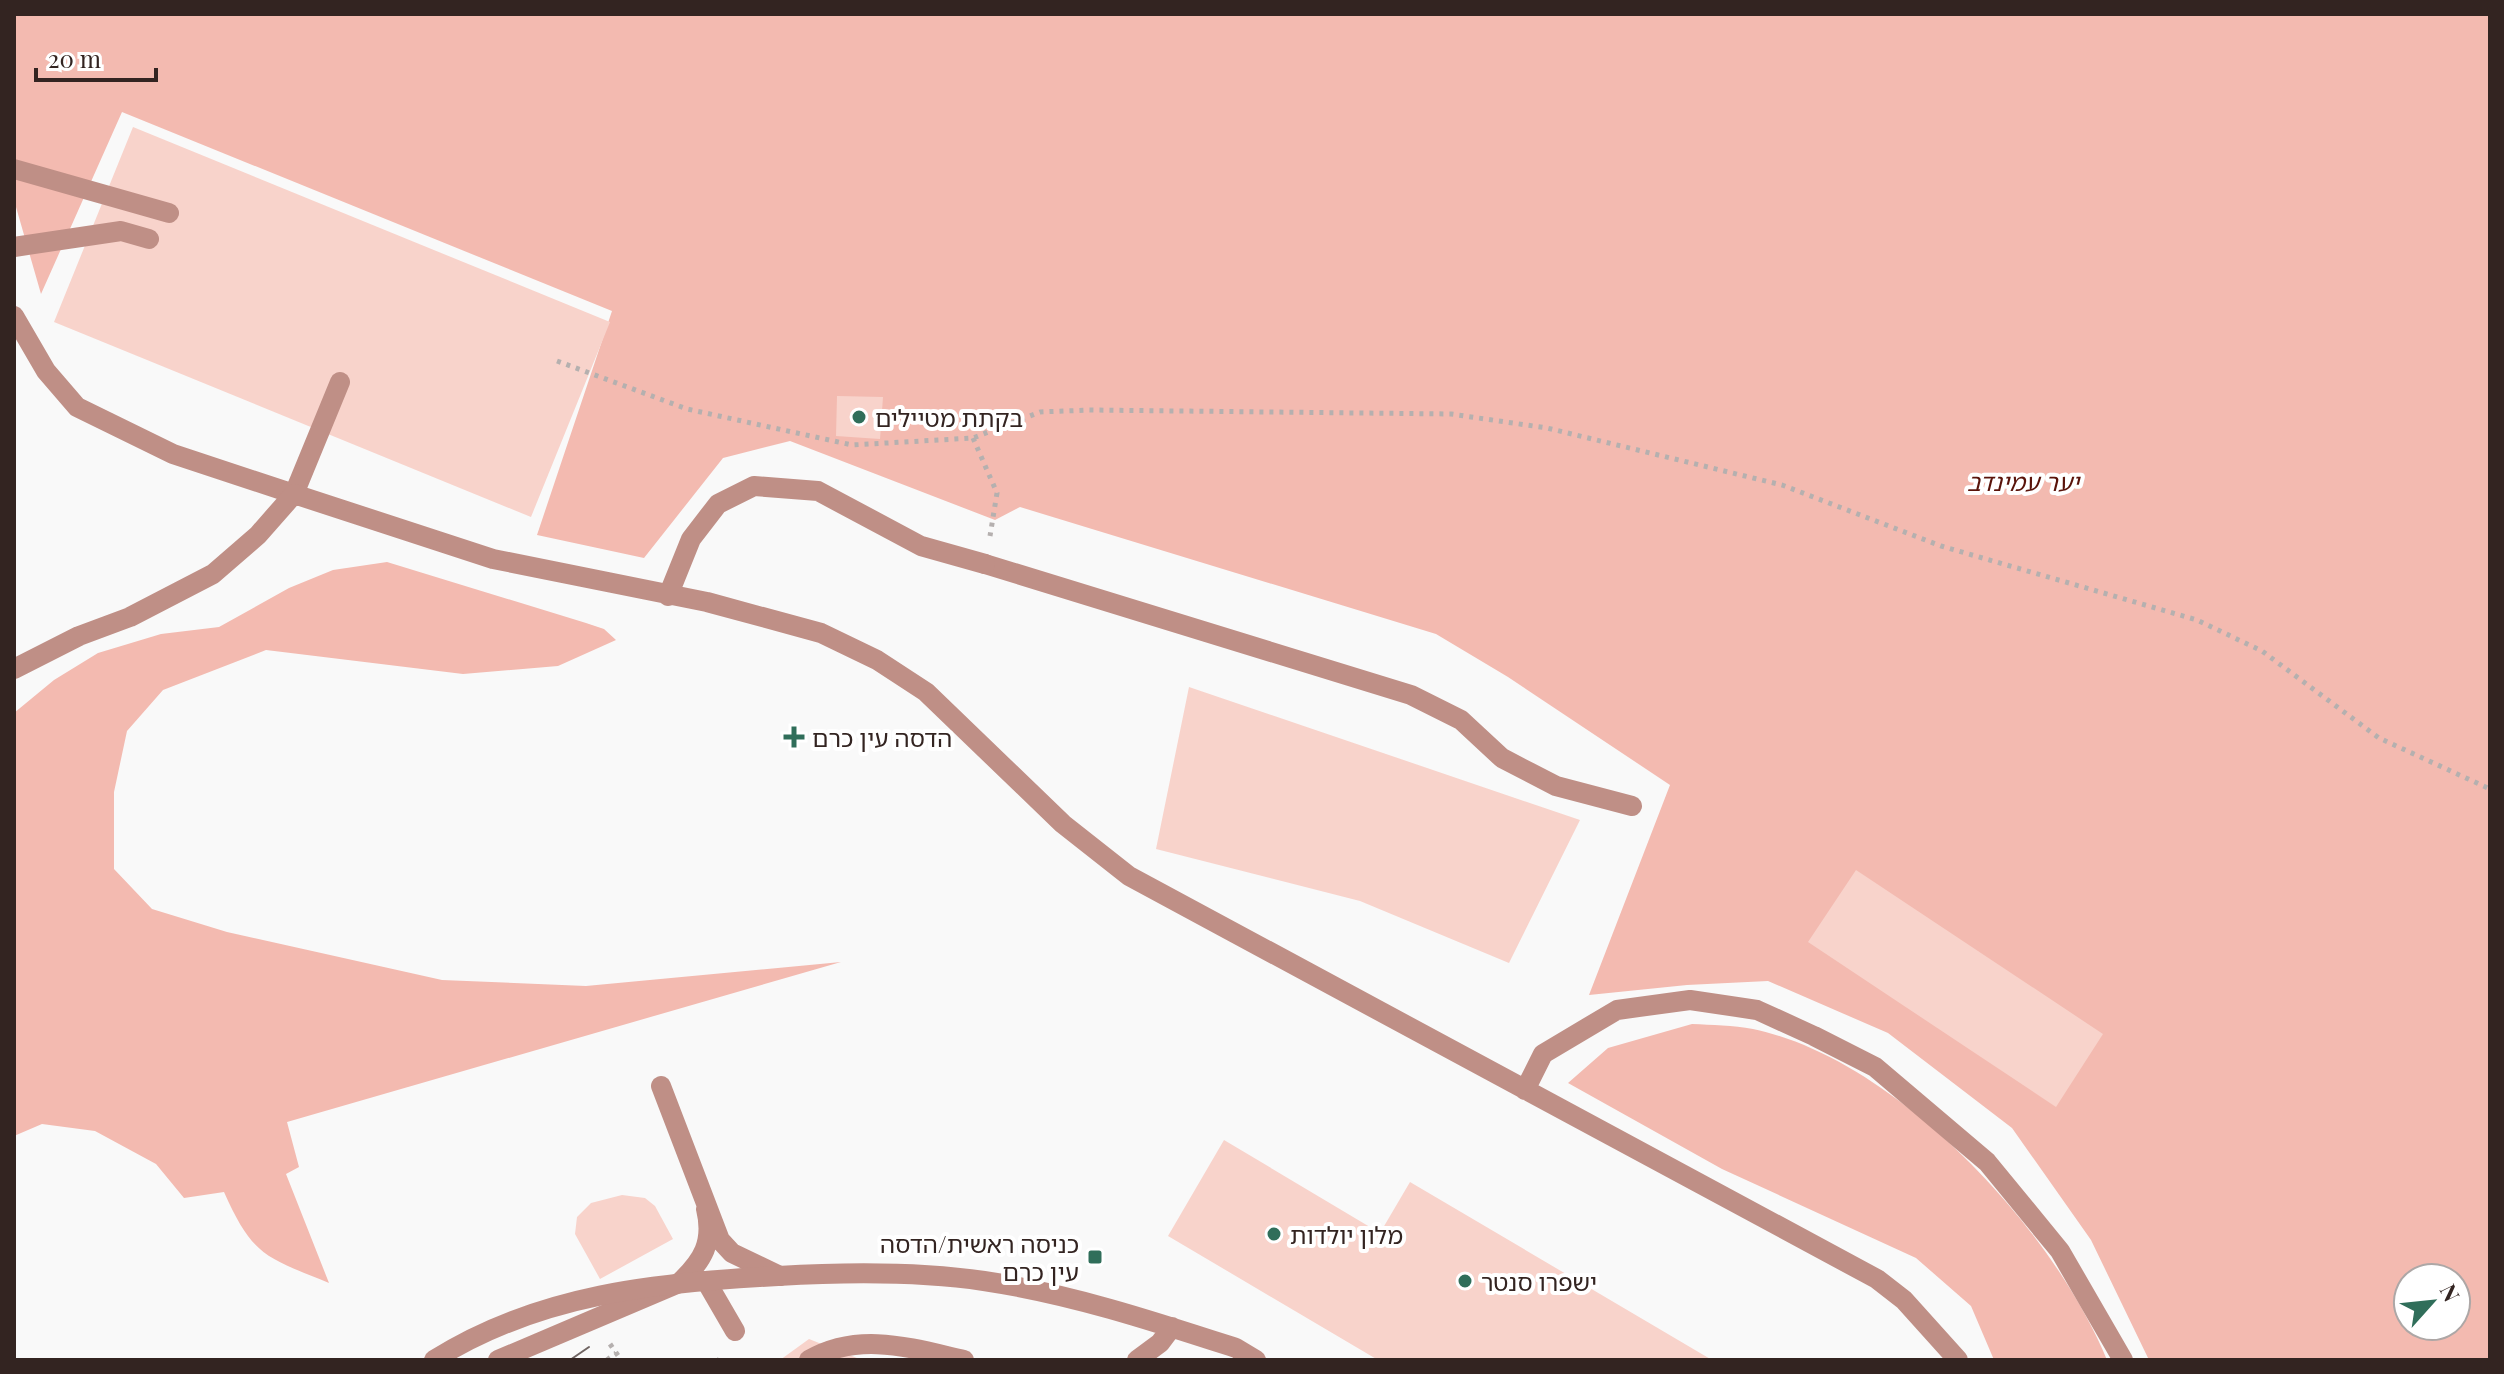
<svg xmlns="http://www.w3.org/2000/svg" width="2504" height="1374" viewBox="0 0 2504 1374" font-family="'Playfair Display','Noto Sans Hebrew',serif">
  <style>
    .green { fill: #f3bab0; fill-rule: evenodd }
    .building { fill: #f8d3cb }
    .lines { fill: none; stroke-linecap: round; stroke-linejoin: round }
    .path { stroke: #b5b0af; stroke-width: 5; stroke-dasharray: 4 6; stroke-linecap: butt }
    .service { stroke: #bf8f86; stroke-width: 20 }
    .minor { stroke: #bf8f86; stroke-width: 20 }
    .tertiary { stroke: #bf8f86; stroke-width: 20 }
    .tram { stroke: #6f6462; stroke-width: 2 }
    .poi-dot { fill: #306e5a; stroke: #fff; stroke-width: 3 }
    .labels { text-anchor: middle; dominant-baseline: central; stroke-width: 8; stroke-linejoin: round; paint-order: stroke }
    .poi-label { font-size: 24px; fill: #332421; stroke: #fff; text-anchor: start }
    .park-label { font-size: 24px; font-style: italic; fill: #59130a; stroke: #fff }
  </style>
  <rect width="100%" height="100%" fill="#f9f9f9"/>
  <path class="green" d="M14,14H2490V1360H2149L2091,1240L2012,1128L1888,1033L1768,981L1687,985L1589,995L1670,785L1508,677L1436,634L1020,507L995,520L790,441L723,458L644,558L537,535L612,311L122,112L41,294L14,200ZM2408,1278H2456V1326H2408Z
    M387,562L586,623L604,629L616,640L558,666L463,674L266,650L163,690L127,731L114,792V869L152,909L227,932L442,980L586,986L841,962L287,1122L299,1167L286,1174L329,1283C266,1257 253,1257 224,1192L184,1198L156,1164L95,1131L42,1124L14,1136V713L54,680L98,653L161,634L219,627L289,588L333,570Z
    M1692,1024C1712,1025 1733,1025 1753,1029C1896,1059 2053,1228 2107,1360H1994L1971,1306L1916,1258L1722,1169L1568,1083L1608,1048Z"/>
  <path class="building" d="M133,127L610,322L531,517L54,322Z
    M837,396L883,397L880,439L836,436Z
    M1189,687L1580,820L1509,963L1360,901L1156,849Z
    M1856,870L2103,1034L2056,1107L1808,942Z
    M1224,1140L1380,1233L1410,1182L1712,1360H1378L1168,1236Z
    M622,1195L645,1198L655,1206L673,1239L600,1279L575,1234L577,1217L591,1203Z
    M809,1339L862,1360H780Z"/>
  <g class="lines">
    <path class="path" d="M557,361L687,409L852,445L973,438L1040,412L1089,410L1451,414L1547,428L1782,485L1941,546L2197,620L2262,651L2379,738L2490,789
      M973,438L997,493L990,536
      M610,1344L621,1360
      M716,1359L717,1360
      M607,1360L616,1353"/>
    <path class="service" d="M14,169L169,213
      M14,247L121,231L149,239
      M14,316L46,371L77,407L173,454L294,494L340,382
      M985,564L1411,695L1461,720L1502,758L1556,786L1632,806
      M661,1086L720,1240L732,1253L780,1276
      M706,1281L735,1331
      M498,1360L679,1283C703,1261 714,1242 706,1209"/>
    <path class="minor" d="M668,596L691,539L718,504L754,486L818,491L921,546L985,564
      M14,669L79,636L130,617L213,574L258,535L294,494L493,559L707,602L821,633L877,660L926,692L1063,824L1129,876L1877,1279L1904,1300L1958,1360
      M1525,1090L1543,1054L1617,1010L1690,1000L1757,1010L1814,1036L1875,1067L1987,1162L2060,1251L2123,1360"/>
    <path class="tertiary" d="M434,1360C538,1294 659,1282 778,1276C846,1272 916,1271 984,1281C1071,1294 1153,1321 1236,1348L1256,1360
      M809,1360C859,1331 911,1348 964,1360
      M1137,1360L1160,1343L1172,1327"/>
    <path class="tram" d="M570,1360L589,1347"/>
  </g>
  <g class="poi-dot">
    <circle cx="859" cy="417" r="8"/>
    <path d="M790 725h8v8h8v8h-8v8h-8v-8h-8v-8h8z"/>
    <circle cx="1274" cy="1234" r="8"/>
    <rect x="1087" y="1249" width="16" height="16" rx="4"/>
    <circle cx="1465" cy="1281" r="8"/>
  </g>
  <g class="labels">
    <g class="poi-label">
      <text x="875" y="417">בקתת מטיילים</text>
      <text x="812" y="737">הדסה עין כרם</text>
      <text x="1290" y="1234">מלון יולדות</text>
      <text x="1079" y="1243" text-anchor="end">כניסה ראשית/הדסה<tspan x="1079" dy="28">עין כרם</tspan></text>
      <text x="1481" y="1281">ישפרו סנטר</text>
    </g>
    <g class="park-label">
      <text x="2023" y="481">יער עמינדב</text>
    </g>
  </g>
  <rect width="2504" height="1374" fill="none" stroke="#332421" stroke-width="32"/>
  <g transform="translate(2432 1302) rotate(63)"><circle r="38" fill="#ffffff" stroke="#ada7a6" stroke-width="2"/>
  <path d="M0-6L14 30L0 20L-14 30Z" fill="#306e5a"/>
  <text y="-12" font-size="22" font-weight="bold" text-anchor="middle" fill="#332421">N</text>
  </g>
  <path d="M36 68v12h120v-12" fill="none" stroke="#332421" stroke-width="4"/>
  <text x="48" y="68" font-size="24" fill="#332421" stroke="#ffffff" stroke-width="6" paint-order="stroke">20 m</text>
</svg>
